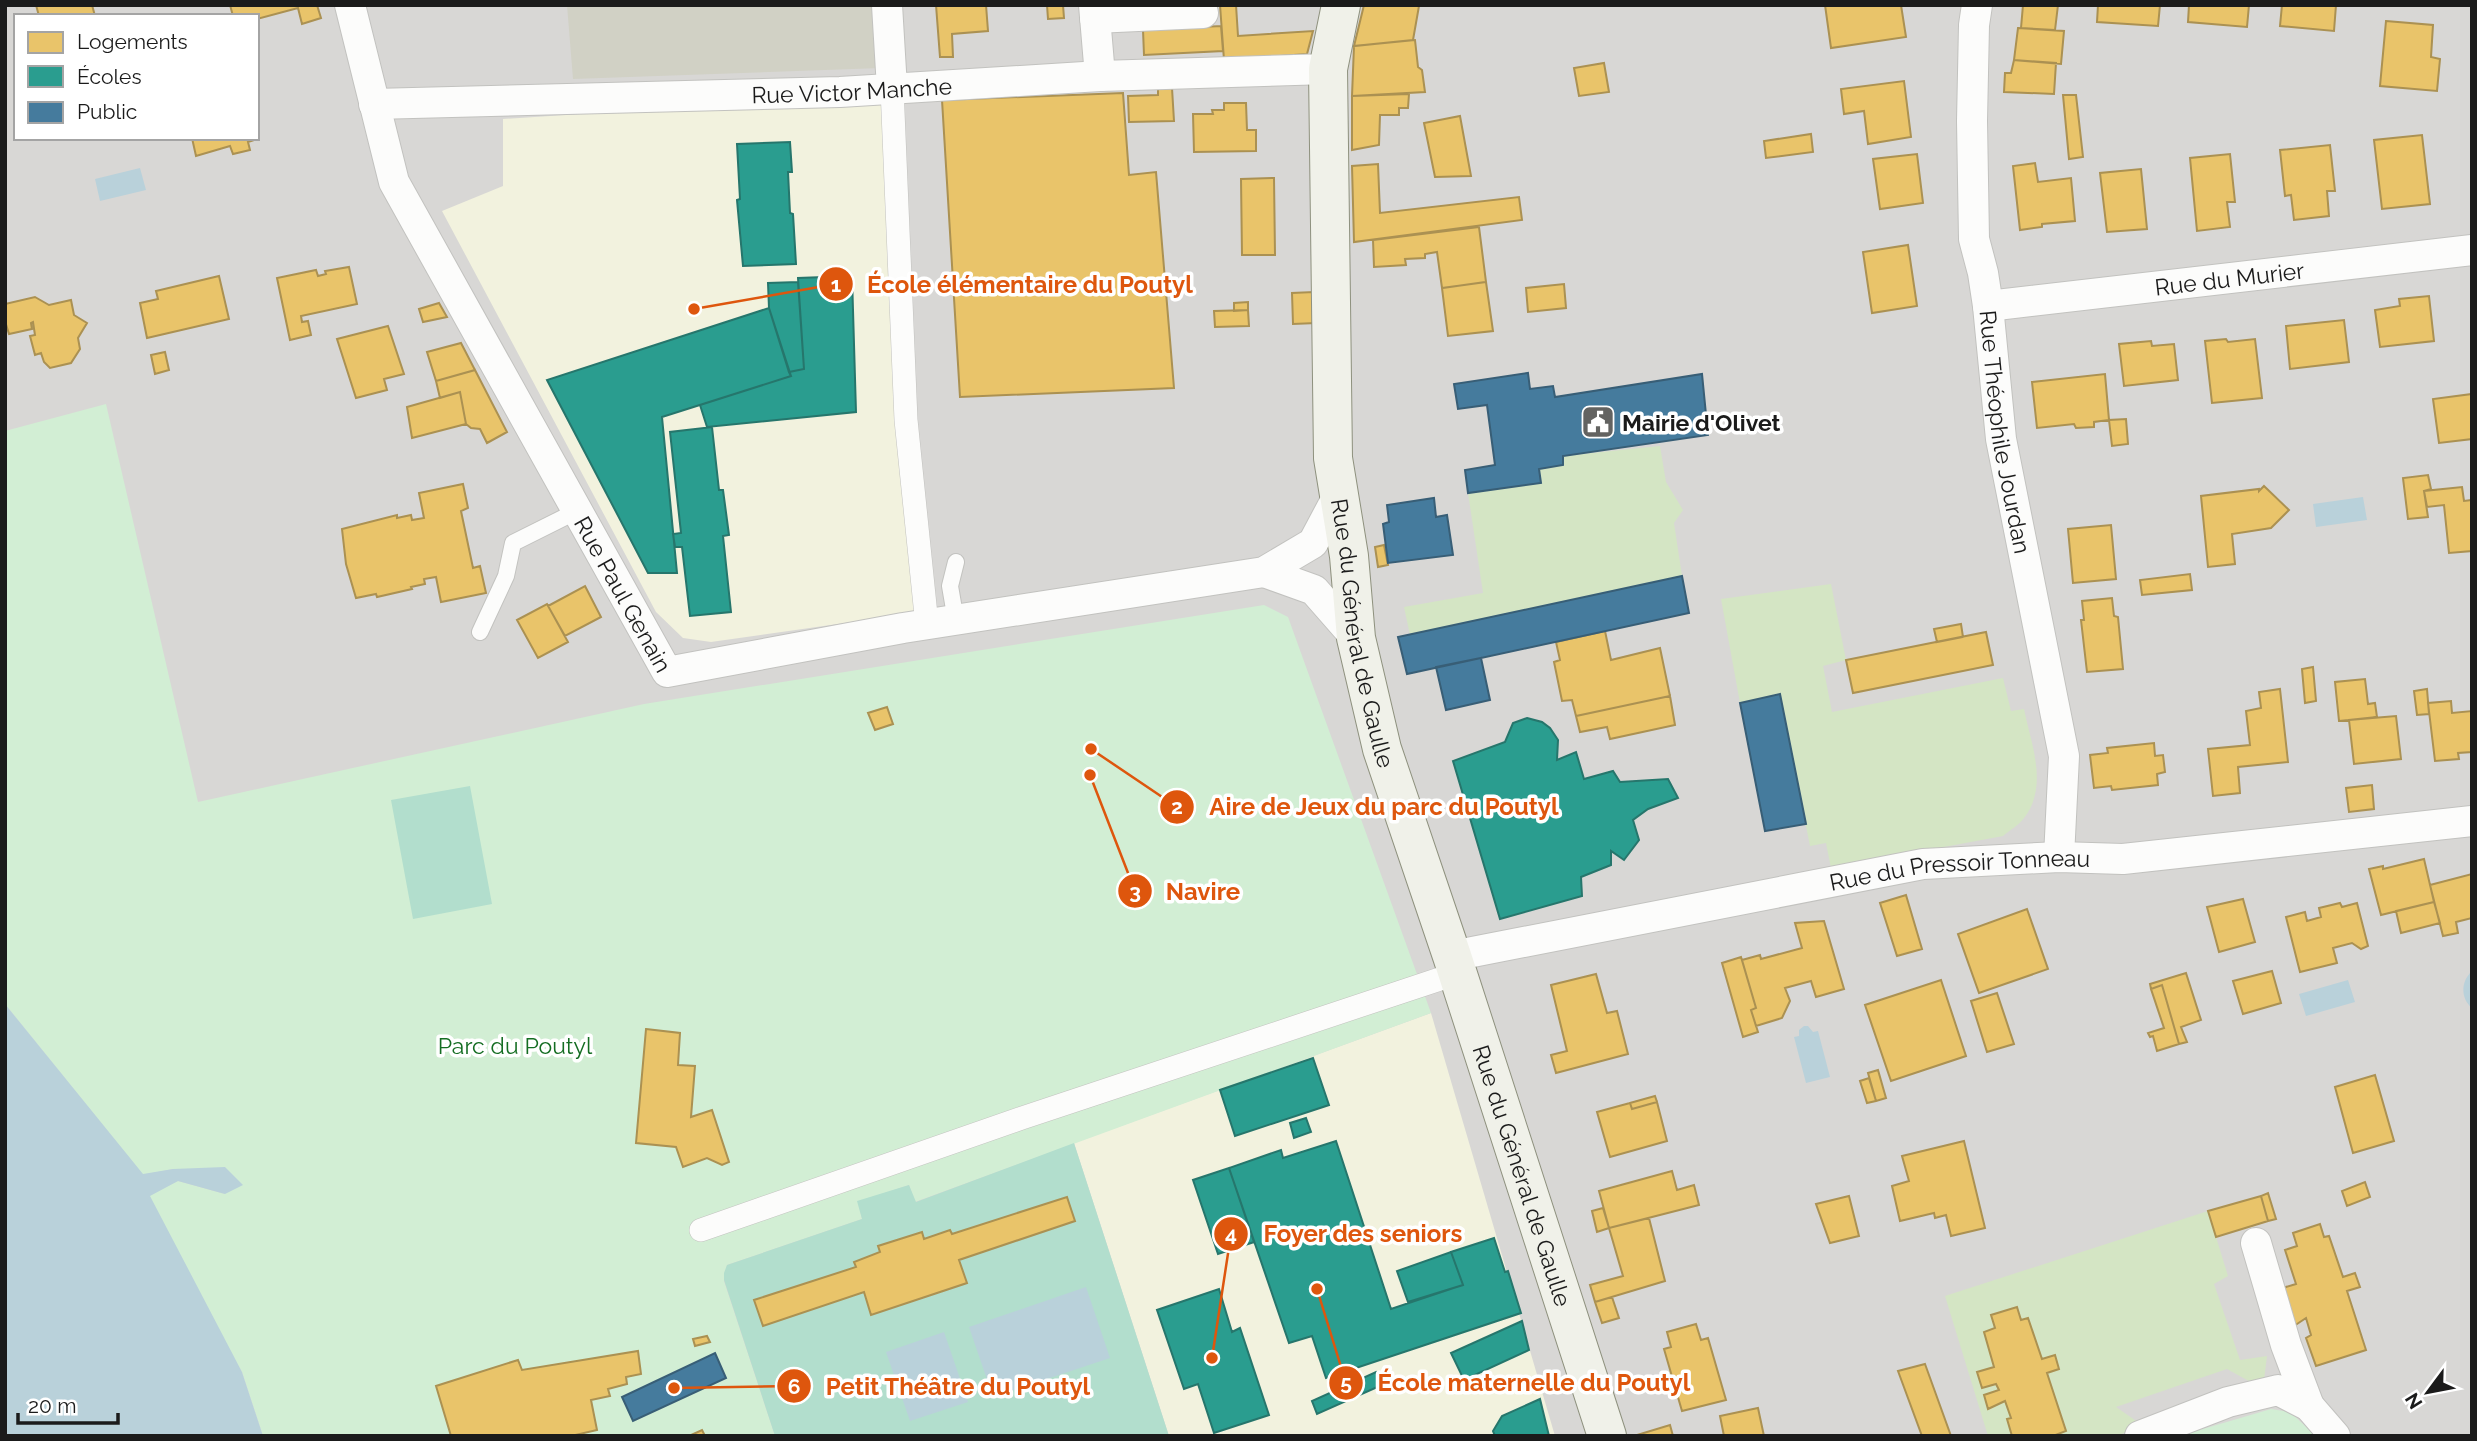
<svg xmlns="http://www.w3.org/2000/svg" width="2477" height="1441" viewBox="0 0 2477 1441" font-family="Raleway,sans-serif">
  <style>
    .residential { fill: #d8d7d5; fill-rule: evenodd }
    .education { fill: #f2f2de }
    .construction { fill: #d1d1c5 }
    .grass { fill: #d4e5c4 }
    .park { fill: #d2eed4 }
    .pitch { fill: #b2decd }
    .water { fill: #b9d1da }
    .homes { fill: #e9c46a; stroke: #ab9152; stroke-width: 2 }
    .schools { fill: #2a9d8f; stroke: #26766c; stroke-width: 2 }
    .public { fill: #457b9d; stroke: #385e76; stroke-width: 2 }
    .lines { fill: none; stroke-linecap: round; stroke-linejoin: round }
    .service-casing { stroke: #c2c2bf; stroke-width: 18 }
    .pedestrian-casing { stroke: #c2c2bf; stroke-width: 24 }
    .minor-casing { stroke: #c2c2bf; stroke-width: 32 }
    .secondary-casing { stroke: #8e917e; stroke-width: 40 }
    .service { stroke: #fcfcfb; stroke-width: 16 }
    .pedestrian { stroke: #fcfcfb; stroke-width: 23 }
    .minor { stroke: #fcfcfb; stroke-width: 30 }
    .secondary { stroke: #f0f1e9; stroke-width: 38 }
    .labels { text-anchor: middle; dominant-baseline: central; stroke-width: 7; stroke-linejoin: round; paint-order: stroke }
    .street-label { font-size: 23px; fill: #1b1b1b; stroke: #fff }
    .poi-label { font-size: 23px; font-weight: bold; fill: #1b1b1b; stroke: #fff; text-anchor: start }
    .park-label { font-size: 23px; fill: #146d22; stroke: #fff }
    .leader { fill: none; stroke: #de560d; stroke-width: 2.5 }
    .callout-dot { fill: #de560d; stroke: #fff; stroke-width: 2.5 }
    .mark-label { font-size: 21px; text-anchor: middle; font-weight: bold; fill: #fff }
    .callout-label { font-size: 24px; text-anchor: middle; font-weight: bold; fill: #de560d; stroke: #fff; stroke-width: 7; stroke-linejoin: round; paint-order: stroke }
  </style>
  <rect width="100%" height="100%" fill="#e9e8e3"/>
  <path class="residential" d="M5,5H2472V1436H263L242,1372L143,1175L5,1004ZM16,16H257V138H16Z"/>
  <path class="education" d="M887,94L915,613L711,642L683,638L656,612L442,211L503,186V119Z
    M1431,1013L1555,1436H1169L1074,1143Z"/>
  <path class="construction" d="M567,5H877L881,68L573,79Z"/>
  <path class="grass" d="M1660,446L1666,482L1683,510L1674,523L1682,576L1410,635L1404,607L1483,593L1468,493L1541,483L1539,469L1563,465V456Z
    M1831,584L1846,660L1823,666L1832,712L2003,678L2011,711L2024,709C2031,744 2049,786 2024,818C2019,825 2010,830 2003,836L1831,868L1826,843L1810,846L1780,695L1740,703L1721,599Z
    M2208,1211L2228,1276L2214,1284L2240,1360L2267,1356L2264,1380L2258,1386L2227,1369L2116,1407L2145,1427L2114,1436H1988L1945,1296Z"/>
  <path class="park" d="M106,404L198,802L644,704L1264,605L1288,617L1431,1013L915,1202L909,1185L858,1202L862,1219L727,1265L724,1281L775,1436H263L242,1372L188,1278L149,1195L178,1181L225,1194L173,1169L143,1175L5,1004V431Z
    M2271,1409L2290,1412L2316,1436H2179Z"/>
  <path class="pitch" d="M470,786L492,904L413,919L391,800Z
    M1074,1143L1169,1436H775L724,1280V1273L727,1265L862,1219L857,1201L909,1185L916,1202Z"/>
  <path class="water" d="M140,168L146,190L100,201L95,179Z
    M2363,497L2367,520L2316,527L2313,504Z
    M2472,971V1008C2460,998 2461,981 2472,971Z
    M2348,980L2355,1002L2306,1016L2299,994Z
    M5,1004L143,1174L173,1169L225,1167L243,1185L225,1194L178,1181L150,1196L242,1372L263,1436H5Z
    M1804,1026H1808L1813,1032L1818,1031L1830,1077L1806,1083L1794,1037L1799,1036V1030Z
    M1086,1287L1110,1358L993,1397L969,1327Z
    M944,1332L968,1402L910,1421L886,1352Z"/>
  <path class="homes" d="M36,5H92L95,16H39Z
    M230,5H317L321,18L302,24L298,8L257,19V16H233Z
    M936,5H986L988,31L952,34L953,57H940Z
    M1047,5H1063L1064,18L1048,19Z
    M1220,5H1236L1238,36L1313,31L1307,54L1224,60Z
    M1364,5L1419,6L1413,40L1354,46Z
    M1825,5H1901L1906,37L1831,48Z
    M2023,5H2058L2055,30L2021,28Z
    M2098,5H2160L2158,26L2097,22Z
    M2189,5H2249L2247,27L2188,22Z
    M2282,5H2336L2334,31L2280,26Z
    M2386,21L2433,25L2431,57L2440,59L2437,91L2380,86Z
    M1221,26L1223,51L1144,55L1143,30Z
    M2018,28L2064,31L2061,64L2014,60Z
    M1415,40L1418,67L1422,70L1425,92L1352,96L1354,46Z
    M2014,60L2056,63L2054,94L2004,92L2005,73H2011Z
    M1604,63L1609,92L1579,96L1574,68Z
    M1904,81L1911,137L1868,144L1864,111L1844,114L1841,89Z
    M1158,88H1172L1174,121L1129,122L1128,96L1158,95Z
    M1123,93L1129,175L1156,172L1174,388L960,397L942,100Z
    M1409,94L1408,108H1399V115H1380L1379,145L1352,150V96Z
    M2063,95H2076L2083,157L2069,159Z
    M1224,103H1246L1247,130H1256V151L1194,152L1193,114H1213L1212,110H1224Z
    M1460,116L1471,176L1435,177L1424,123Z
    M1811,134L1813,152L1766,158L1764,141Z
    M2422,135L2430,204L2382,209L2374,140Z
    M192,138H254V140L248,142L250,150L233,154L230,146L196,156Z
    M2330,145L2335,191H2327L2329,216L2294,220L2291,195L2285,196L2280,150Z
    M1917,154L1923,203L1880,209L1873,159Z
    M2230,154L2235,202H2227L2230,227L2197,231L2190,158Z
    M2035,163L2038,182L2071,178L2075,221L2042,224V227L2020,230L2013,166Z
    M1378,164L1380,213L1519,197L1522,220L1354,242L1352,166Z
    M2141,169L2147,229L2107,232L2100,173Z
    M1274,178L1275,255H1242L1241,179Z
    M1479,227L1486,282L1442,288L1437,252L1425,254V258L1405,259L1406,265L1374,267L1373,240Z
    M1908,245L1917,306L1872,313L1863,252Z
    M349,267L357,304L301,316L302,322L308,321L311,335L290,340L277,278L316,270L318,276L326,274L325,271Z
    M219,276L229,319L147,338L140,303L158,299L156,291Z
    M1486,282L1493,331L1448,336L1442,288Z
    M1564,284L1566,308L1528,312L1526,288Z
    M1314,292L1316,323L1293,324L1292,293Z
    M2429,296L2434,341L2380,347L2375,310L2400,306L2399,299Z
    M35,297L49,305L71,300L74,315L87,323L78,338L80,349L71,363L50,368L44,362L41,353L35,355L30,336L35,335L33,322L31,323L32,329L9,334L5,321V304Z
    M1248,302V310L1234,311V303Z
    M439,303L447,317L423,322L419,309Z
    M1248,310L1249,326L1215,327L1214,311Z
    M2344,320L2349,362L2290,369L2286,326Z
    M388,326L404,374L384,379L387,390L356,398L337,339Z
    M2226,339L2228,342L2255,339L2262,398L2212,403L2205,341Z
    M2151,341L2152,346L2174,344L2178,380L2124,386L2119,344Z
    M461,343L475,370L436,381L427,352Z
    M165,352L169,370L155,374L151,355Z
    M475,370L507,432L487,443L480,429L471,428L466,424L460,392L440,398L436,381Z
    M2105,374L2109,420L2094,422V427L2076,428L2074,424L2037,428L2032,382Z
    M460,392L466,424L412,438L407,407Z
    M2472,394V439L2439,443L2433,399Z
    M2126,419L2128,444L2112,446L2109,420Z
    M2428,475L2431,489L2424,491L2428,517L2408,519L2403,478Z
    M463,484L468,508L461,511L473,568L480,566L486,593L441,602L436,577L424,579L425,584L411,587L412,589L377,597L376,594L356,598L346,564L342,529L397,515V518L411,515L412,520L424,518L419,493Z
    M2264,486L2289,510L2271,528L2232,534L2235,564L2208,567L2201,496L2259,489V491Z
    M2462,487L2464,501L2472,500V551L2449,553L2444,505L2427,507L2424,491Z
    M2111,525L2116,579L2073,583L2068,529Z
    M1384,545L1388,565L1378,567L1375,547Z
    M2190,574L2192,590L2142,595L2140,580Z
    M585,586L601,617L565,636L548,606Z
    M2112,598L2114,616L2118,617L2123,669L2087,672L2081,620H2084L2082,601Z
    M547,604L568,642L538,658L517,620Z
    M1961,624L1963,637L1937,642L1934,629Z
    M1605,631L1611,660L1660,648L1670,696L1576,716L1572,700L1562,701L1554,662L1560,660L1556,642Z
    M1986,632L1993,665L1853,693L1846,660Z
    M2313,667L2316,701L2305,703L2302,669Z
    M2365,679L2368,704L2375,703L2377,717L2339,721L2335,682Z
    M2280,689L2288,762L2238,767L2240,793L2213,796L2208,749L2250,745L2246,711L2261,708L2259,692Z
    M2427,689L2429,714L2417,715L2414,691Z
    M1670,696L1675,725L1610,739L1607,727L1580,732L1576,716Z
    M2451,701L2452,713L2472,711V752L2458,753L2459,759L2435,761L2428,703Z
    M887,707L893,724L875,730L868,713Z
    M2396,716L2401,759L2354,764L2349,720Z
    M2154,743L2155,756L2163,755L2165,772L2157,774L2158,785L2112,790L2111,786L2094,788L2090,755L2108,753L2107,748Z
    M2372,785L2374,809L2349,812L2346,788Z
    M2424,859L2434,902L2381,915L2369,869L2383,866V869Z
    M2472,874V918L2456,922L2458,933L2443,936L2430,885Z
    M1906,895L1922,949L1897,956L1880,903Z
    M2243,899L2255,942L2219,952L2207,907Z
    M2434,902L2440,923L2401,933L2396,911Z
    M2340,903L2342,907L2357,903L2368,946L2361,949L2352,943L2333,948L2337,963L2300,972L2286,917L2305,912L2307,921L2321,917L2319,908Z
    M2027,909L2048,969L1979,993L1958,934Z
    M1824,921L1844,989L1816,997L1811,981L1785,988L1790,1001L1782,1018L1756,1026L1751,1010L1756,1008L1742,960L1760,955L1761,959L1802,948L1795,923Z
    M1741,957L1756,1008L1751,1010L1758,1032L1743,1037L1722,963Z
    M2272,971L2281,1003L2243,1014L2233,981Z
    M2186,973L2201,1020L2181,1027L2187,1042L2179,1044L2162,985L2151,989L2150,984Z
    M1596,974L1607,1013L1617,1011L1628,1054L1556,1073L1551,1055L1567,1051L1551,985Z
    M1941,980L1966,1056L1891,1081L1865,1005Z
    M2162,985L2179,1044L2157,1051L2153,1036L2150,1037L2148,1033L2164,1028L2151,989Z
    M1997,993L2014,1044L1987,1052L1971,1001Z
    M646,1029L680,1033L678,1065L695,1066L691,1117L712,1110L729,1162L722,1165L707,1158L683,1167L676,1147L636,1143Z
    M1878,1070L1886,1098L1876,1101L1868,1073Z
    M2375,1075L2394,1141L2353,1153L2335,1087Z
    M1869,1078L1876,1101L1867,1103L1860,1081Z
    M1655,1096L1657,1102L1632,1109L1630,1103Z
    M1657,1102L1667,1141L1610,1157L1597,1112L1630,1103L1632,1109Z
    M1964,1141L1985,1228L1951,1236L1946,1215L1935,1218L1934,1213L1900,1221L1892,1186L1909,1181L1902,1156Z
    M1672,1171L1677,1190L1694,1185L1699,1205L1609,1228L1599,1191Z
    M2365,1182L2370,1197L2347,1206L2342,1191Z
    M2268,1193L2276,1219L2268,1221L2261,1196Z
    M1849,1196L1859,1236L1830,1243L1816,1204Z
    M2261,1196L2268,1221L2216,1237L2208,1211Z
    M1067,1197L1075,1221L959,1260L967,1283L871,1315L864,1292L763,1326L754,1300L856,1267L854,1262L880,1252L878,1246L922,1232L924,1239L950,1230L952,1234Z
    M1603,1208L1609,1228L1597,1232L1592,1211Z
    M1649,1218L1665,1281L1595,1302L1590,1285L1623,1276L1609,1228Z
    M2320,1224L2324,1237L2329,1236L2343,1277L2355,1273L2360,1287L2347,1291L2366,1350L2316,1366L2306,1338L2311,1335L2306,1318L2291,1328L2279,1289L2296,1284L2285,1250L2297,1246L2293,1233Z
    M1612,1297L1619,1318L1602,1323L1595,1302Z
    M2017,1307L2021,1320L2028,1318L2042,1359L2055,1355L2059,1369L2047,1373L2066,1431L2053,1436H2012L2007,1419L2011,1418L2005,1401L1988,1409L1984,1395L1999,1390L1996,1384L1982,1388L1977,1372L1994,1367L1984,1332L1995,1328L1991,1315Z
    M1696,1324L1701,1340L1708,1338L1726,1400L1682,1411L1664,1349L1671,1347L1667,1332Z
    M707,1336L710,1342L695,1346L693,1339Z
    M638,1351L641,1374L626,1377L627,1384L608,1389L610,1396L591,1400L597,1430L571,1436H451L436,1386L518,1360L522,1370Z
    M1925,1364L1951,1436H1922L1898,1371Z
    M1758,1408L1764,1436H1724L1720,1416Z
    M1670,1425L1673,1436H1637V1435Z
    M702,1430L705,1436H689Z"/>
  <path class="schools" d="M790,142L792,172H788L790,213L793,214L796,264L743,266L737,200L740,199L737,144Z
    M852,276L856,412L707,427L700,405L791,376L789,372L804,369L798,278Z
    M798,282L804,369L789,372L769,308L768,283Z
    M769,308L791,376L662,417L677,573H648L547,380Z
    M712,427L719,490H723L729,535L723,536L731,612L690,616L682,547H675L673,534L681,533L670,432Z
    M1527,718L1542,722L1550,728L1558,740L1557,760L1576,752L1584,779L1613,771L1620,782L1668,779L1678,798L1648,809L1633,820L1639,840L1624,860L1611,851V865L1581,877L1582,896L1500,919L1453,761L1505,742L1513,723Z
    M1313,1058L1329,1105L1235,1136L1220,1090Z
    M1306,1118L1311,1132L1294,1138L1290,1123Z
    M1336,1141L1391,1309L1463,1285L1451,1252L1494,1238L1505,1272L1508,1271L1521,1313L1326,1378L1312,1336L1289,1343L1229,1168L1281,1150L1283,1158Z
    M1229,1168L1254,1242L1218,1254L1193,1180Z
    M1451,1252L1463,1285L1408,1302L1397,1271Z
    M1219,1289L1232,1332L1240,1328L1269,1415L1214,1433L1198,1384L1184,1389L1157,1310Z
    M1522,1321L1529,1350L1464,1380L1451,1353Z
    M1376,1372L1382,1385L1317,1414L1312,1401Z
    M1540,1399L1549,1436H1495L1493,1431L1502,1416Z"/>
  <path class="public" d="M1528,373L1530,389L1553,386L1555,397L1702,374L1708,435L1563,456V465L1539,469L1541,483L1468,493L1465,470L1495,465L1487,405L1458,409L1454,384Z
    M1434,498L1436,517L1447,515L1453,555L1388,563L1383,524L1389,522L1387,505Z
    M1682,576L1689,613L1407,674L1398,637Z
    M1481,658L1490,700L1446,710L1436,667Z
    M1780,694L1806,824L1765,831L1740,703Z
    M715,1353L726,1378L633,1421L622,1397Z"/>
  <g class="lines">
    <defs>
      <path id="service" d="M956,621L950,586L956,562
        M480,632L506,576L513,543L577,511"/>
      <path id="pedestrian" d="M892,88L906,420L927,625
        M701,1230L1022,1118L1458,973"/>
      <g id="minor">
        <path id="s1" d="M350,5L394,182L667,672L903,628L1264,572L1313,543L1338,496"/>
        <path d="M887,5L892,88"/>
        <path d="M1094,5L1100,76"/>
        <path id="s2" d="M1977,5L1974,25L1972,121L1974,239L1983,273L1988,306L2001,439L2064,756L2059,857"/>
        <path d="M1095,18L1203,13"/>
        <path id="s3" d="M374,104L840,92L1100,76L1328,69"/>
        <path id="s4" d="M1988,306L2472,250"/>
        <path d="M1264,572L1314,590L1356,638"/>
        <path id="s5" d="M1452,956L1923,864L2059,857L2123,859L2472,821"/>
        <path d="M2256,1243L2286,1345L2309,1406"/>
        <path d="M2140,1436L2228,1402L2278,1390L2309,1406L2335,1436"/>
      </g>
      <g id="secondary">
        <path id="s6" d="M1341,5L1328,69L1333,458L1349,556L1356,638L1382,749L1452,956L1607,1436"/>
      </g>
    </defs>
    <use href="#service" class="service-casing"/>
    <use href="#pedestrian" class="pedestrian-casing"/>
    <use href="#minor" class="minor-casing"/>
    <use href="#secondary" class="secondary-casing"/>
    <use href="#service" class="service"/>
    <use href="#pedestrian" class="pedestrian"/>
    <use href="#minor" class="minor"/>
    <use href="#secondary" class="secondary"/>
  </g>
  <defs>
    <symbol id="civic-square" viewBox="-11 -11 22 22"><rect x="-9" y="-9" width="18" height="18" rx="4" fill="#636361" stroke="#fff"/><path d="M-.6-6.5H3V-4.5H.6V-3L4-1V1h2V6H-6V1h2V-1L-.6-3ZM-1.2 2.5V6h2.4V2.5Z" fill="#fff"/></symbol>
  </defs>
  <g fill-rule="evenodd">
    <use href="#civic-square" x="1579" y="403" width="38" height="38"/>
  </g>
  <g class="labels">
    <g class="street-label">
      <text stroke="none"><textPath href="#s3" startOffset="478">Rue Victor Manche</textPath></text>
      <text stroke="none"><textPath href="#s4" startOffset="243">Rue du Murier</textPath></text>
      <text stroke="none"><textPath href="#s2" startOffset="430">Rue Théophile Jourdan</textPath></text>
      <text stroke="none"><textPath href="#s1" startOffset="654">Rue Paul Genain</textPath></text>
      <text stroke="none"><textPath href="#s6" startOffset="632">Rue du Général de Gaulle</textPath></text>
      <text stroke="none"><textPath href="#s5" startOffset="516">Rue du Pressoir Tonneau</textPath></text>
      <text stroke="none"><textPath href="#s6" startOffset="1199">Rue du Général de Gaulle</textPath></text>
    </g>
    <g class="poi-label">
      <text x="1622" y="422">Mairie d'Olivet</text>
    </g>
    <g class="park-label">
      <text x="515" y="1045">Parc du Poutyl</text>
    </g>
  </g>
  <path class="leader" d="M694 309L836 284M1091 749L1177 807M1090 775L1135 891M1212 1358L1231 1234M1317 1289L1346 1383M674 1388L794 1386"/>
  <g class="callout-dot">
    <circle cx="694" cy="309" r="7"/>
    <circle cx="1091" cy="749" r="7"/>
    <circle cx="1090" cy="775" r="7"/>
    <circle cx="1212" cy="1358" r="7"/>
    <circle cx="1317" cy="1289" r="7"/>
    <circle cx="674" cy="1388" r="7"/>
    <circle cx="836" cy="284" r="18"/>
    <circle cx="1177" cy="807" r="18"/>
    <circle cx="1135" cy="891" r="18"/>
    <circle cx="1231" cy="1234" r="18"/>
    <circle cx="1346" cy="1383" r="18"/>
    <circle cx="794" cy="1386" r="18"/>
  </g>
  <g class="mark-label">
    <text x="836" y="292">1</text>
    <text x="1177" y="814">2</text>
    <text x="1135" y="899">3</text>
    <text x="1231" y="1241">4</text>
    <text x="1346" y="1390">5</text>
    <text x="794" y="1394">6</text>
  </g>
  <g class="callout-label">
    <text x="1030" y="293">École élémentaire du Poutyl</text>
    <text x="1384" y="815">Aire de Jeux du parc du Poutyl</text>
    <text x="1203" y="900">Navire</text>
    <text x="1363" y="1242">Foyer des seniors</text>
    <text x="1534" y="1391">École maternelle du Poutyl</text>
    <text x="958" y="1395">Petit Théâtre du Poutyl</text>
  </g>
  <rect width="2477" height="1441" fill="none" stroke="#1b1b1b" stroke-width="14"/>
  <rect x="14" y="14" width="245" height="126" fill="#ffffff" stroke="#a4a4a4" stroke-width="2"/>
  <rect x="28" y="32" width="35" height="21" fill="#e9c46a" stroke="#a4a4a4" stroke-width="2"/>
  <text x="77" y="49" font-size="21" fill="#1b1b1b">Logements</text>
  <rect x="28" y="66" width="35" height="21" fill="#2a9d8f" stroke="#a4a4a4" stroke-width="2"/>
  <text x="77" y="84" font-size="21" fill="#1b1b1b">Écoles</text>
  <rect x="28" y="102" width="35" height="21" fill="#457b9d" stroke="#a4a4a4" stroke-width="2"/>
  <text x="77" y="119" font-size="21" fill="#1b1b1b">Public</text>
  <g transform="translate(2428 1392) rotate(238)" stroke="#ffffff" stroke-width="5" paint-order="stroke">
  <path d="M0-5L12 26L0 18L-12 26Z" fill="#1b1b1b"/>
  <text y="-10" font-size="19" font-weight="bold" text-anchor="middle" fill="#1b1b1b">N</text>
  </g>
  <path d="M18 1413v10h100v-10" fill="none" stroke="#1b1b1b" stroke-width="3.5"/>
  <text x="28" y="1413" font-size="21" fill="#1b1b1b" stroke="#ffffff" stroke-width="5" paint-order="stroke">20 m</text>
</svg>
